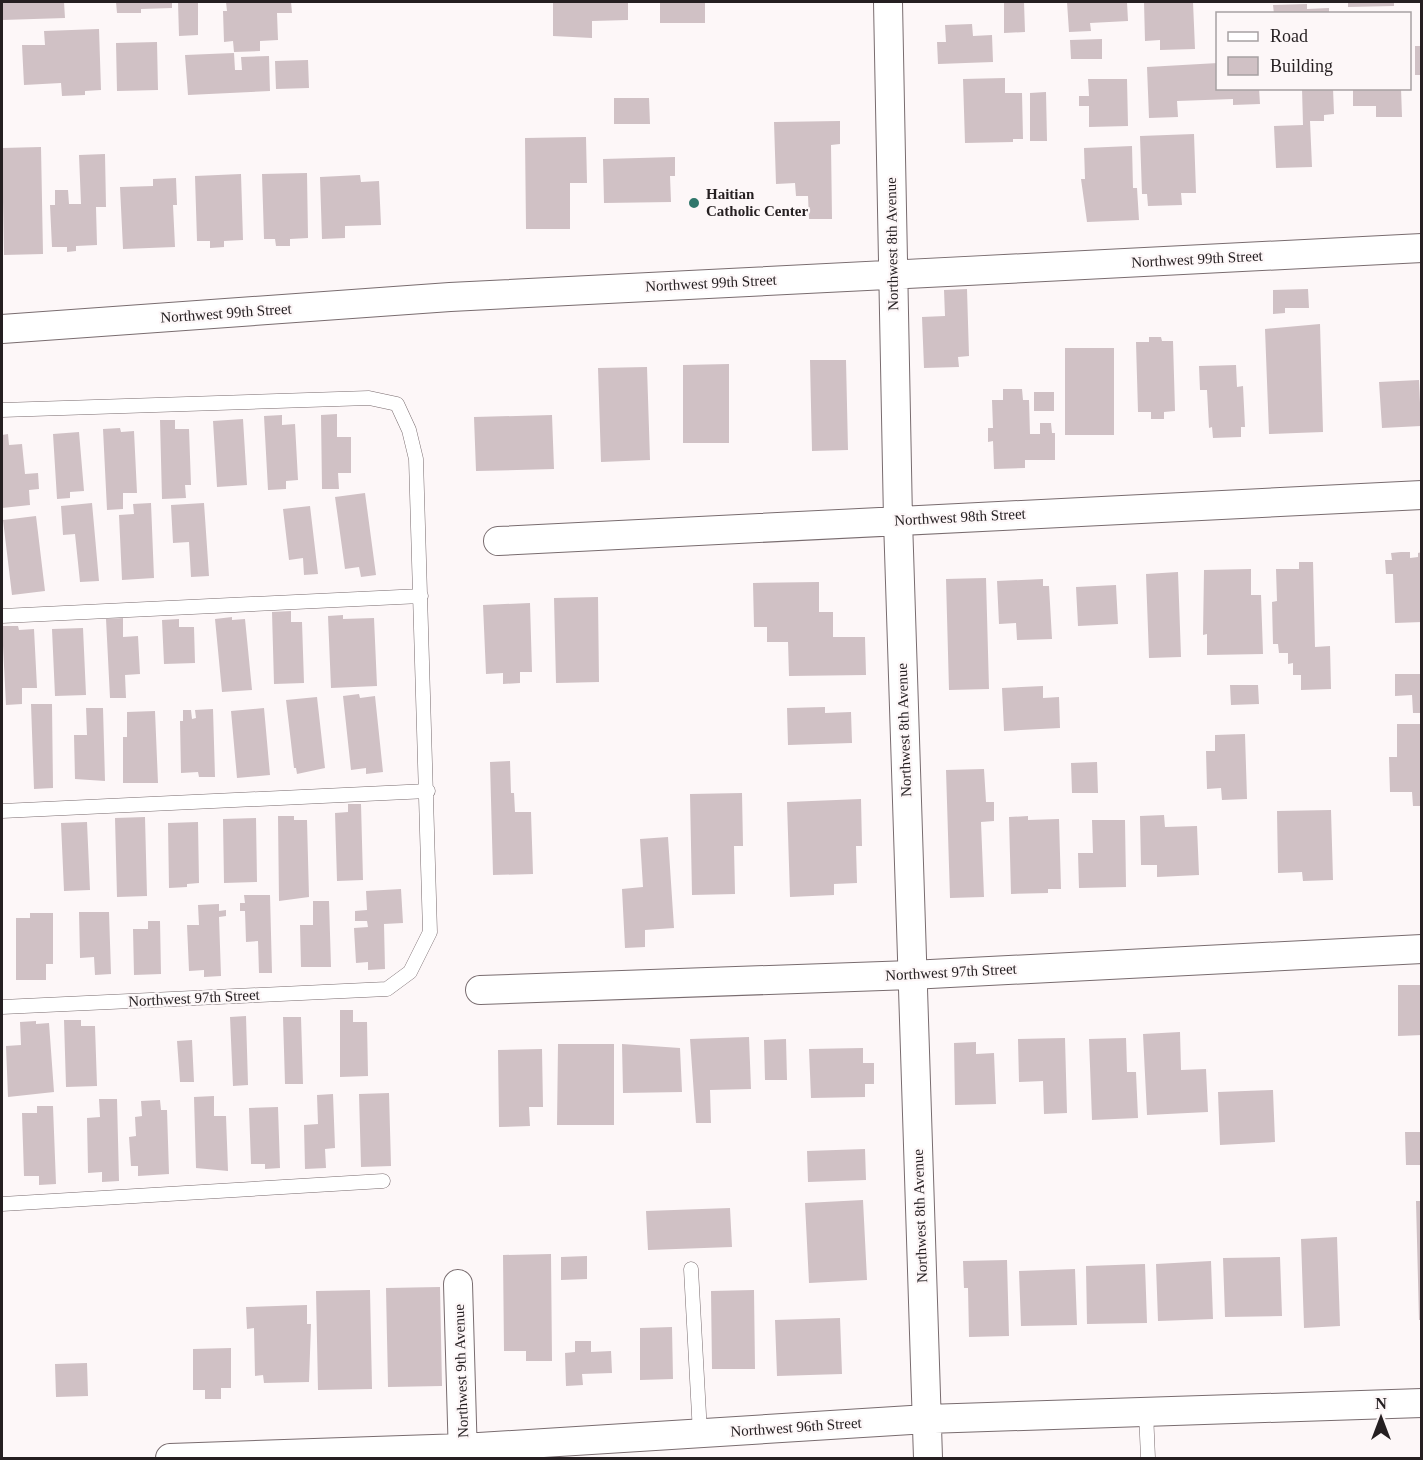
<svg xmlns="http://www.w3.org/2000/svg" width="1423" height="1460" viewBox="0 0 1423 1460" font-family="Georgia,serif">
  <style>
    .building { fill: #d0c1c5 }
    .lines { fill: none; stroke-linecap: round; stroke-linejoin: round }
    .service-casing { stroke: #796c6f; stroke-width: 15 }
    .minor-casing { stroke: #796c6f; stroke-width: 30 }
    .service { stroke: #fff; stroke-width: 14 }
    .minor { stroke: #fff; stroke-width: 28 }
    .poi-dot { fill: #30766b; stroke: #fdf7f8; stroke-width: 2 }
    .labels { text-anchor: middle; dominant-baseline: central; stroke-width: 4.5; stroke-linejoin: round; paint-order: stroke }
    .poi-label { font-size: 15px; font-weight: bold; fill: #251f21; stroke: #fdf7f8; text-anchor: start }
    .street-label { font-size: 15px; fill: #251f21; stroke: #fdf7f8 }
  </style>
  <rect width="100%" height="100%" fill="#fdf7f8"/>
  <path class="building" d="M2,2H64L65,18L2,20Z
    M116,2H172V8L141,9V13H117Z
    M178,2H198V35L179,36Z
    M226,2H291L292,13H277L278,40L260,41V51L234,52L233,41L224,42L223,11H227Z
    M553,2H628V20L592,21V38L553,36Z
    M660,2H705V23H660Z
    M1004,2H1024L1025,32L1004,33Z
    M1067,2H1127L1128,21L1090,23L1091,31L1069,32Z
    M1144,2H1193L1195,49L1160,50V40L1145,41Z
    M1348,2H1394V6L1348,7Z
    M1307,4V9L1329,8V14H1274L1273,5Z
    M972,24L973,36L992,35L993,62L938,64L937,42H946L945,25Z
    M99,29L101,90L85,91V95L62,96L61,83L24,85L22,45H45L44,31Z
    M1102,39V59H1071L1070,40Z
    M157,42L158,90L117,91L116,43Z
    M1415,46H1422V75H1415Z
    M234,53L235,70H242L241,57L269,56L270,91L188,95L185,55Z
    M308,60L309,88L276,89L275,61Z
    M1218,63V88H1259L1260,104L1233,105V99L1177,101L1178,117L1149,118L1147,67Z
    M1005,78V93H1022L1023,139H1013V142L965,143L963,79Z
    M1088,79H1127L1128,126L1089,127V106H1079V96H1089Z
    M1302,88H1333L1334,114L1324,115V121H1310L1312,167L1276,168L1274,126L1303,125Z
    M1353,88H1401L1402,117H1376V106H1353Z
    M1046,92L1047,141H1030V93Z
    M614,98H649L650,124H614Z
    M840,121V144L831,145L832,219H809L808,196H796L795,183L776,184L774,122Z
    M1194,134L1196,193H1181L1182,205L1148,206L1147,194H1142L1140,136Z
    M586,137L587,183H570V229H526L525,138Z
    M1132,146L1133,188H1137L1139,220L1087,222L1081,179H1085L1084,148Z
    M41,147L43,254L4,255L2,148Z
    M105,154L106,207H96L97,245L76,246V251L67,252V247H52L50,205H55V190H68L69,204H81L79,155Z
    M675,157V176H670L671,202L604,203L603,159Z
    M307,173L308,238L290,239V246H276L275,239H264L262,174Z
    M241,174L243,240L224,241V247L210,248V241H197L195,176Z
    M360,175L361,182L379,181L381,225L345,226V238L322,239L320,177Z
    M176,178L177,205H173L175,247L123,249L120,187L153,186V179Z
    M967,289L969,356L958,357L959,367L924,368L922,317L945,316L944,290Z
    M1308,289L1309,308H1285V313L1273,314V290Z
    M1320,324L1323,432L1269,434L1265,329Z
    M1149,337H1161L1162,341H1173L1175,411L1164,412V419H1151V412H1138L1136,342H1149Z
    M1065,348H1114V435H1065Z
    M810,360H846L848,450L812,451Z
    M729,364V443H683V365Z
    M1236,365L1237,387L1243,386L1245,427H1241V437L1213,438L1212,427L1209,428L1207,390H1200L1199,366Z
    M647,367L650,460L601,462L598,368Z
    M1419,380L1421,426L1382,428L1379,382Z
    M1003,389H1022L1023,400H1029L1030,434H1040V423H1051L1052,433H1055V460H1025V468L994,469L993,441L988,442V428H993L992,400H1003Z
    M1034,392H1054V411H1034Z
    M337,414V437H351V473H338L339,489H322L321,415Z
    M282,415V425L295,424L298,480L286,481V489L268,490L264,416Z
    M552,415L554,469L476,471L474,417Z
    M243,419L247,485L217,487L213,421Z
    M160,420H175V429H189L191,485H185L186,498L162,499Z
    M120,428L121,432L134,431L137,493H123V509L107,510L103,429Z
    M79,432L84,491L70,492V498L57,499L53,434Z
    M8,434L9,445L22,444L25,474L38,473L39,489L29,490L30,505L2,508V435Z
    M365,493L376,575L361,577L359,567L345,569L335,497Z
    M92,503L99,581L80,582L75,534L63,535L61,506Z
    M151,503L154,578L122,580L119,515L134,514L133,504Z
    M204,503L209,576L191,577L189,542L173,543L171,505Z
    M310,506L318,574L304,575L303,558L289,560L283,509Z
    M36,516L45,591L12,595L3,520Z
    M1401,552H1410V558L1418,557V553L1422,552V622L1395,623L1393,574H1386L1385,560H1392L1391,553Z
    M1299,562H1313L1315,647L1330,646L1331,689L1301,690V675H1293V663L1288,664V653H1279L1278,644H1273L1272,602L1277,601L1276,569H1299Z
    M1251,569V595H1261L1263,654L1207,655V634L1203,635L1204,570Z
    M1178,572L1181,657L1149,658L1146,574Z
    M986,578L989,689L949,690L946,579Z
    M1043,579V586H1049L1052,639L1017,640L1016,623L999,624L997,581Z
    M819,582V612H833V637H865L866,675L789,676L788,642H767V627H754L753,583Z
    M1116,585L1118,624L1078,626L1076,587Z
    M598,597L599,682L556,683L554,598Z
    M530,603L532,672H520V683L503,684V673L486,674L483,605Z
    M291,611V622H302L304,683L274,684L272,612Z
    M343,615V619L374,618L377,686L331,688L328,616Z
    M232,617V620L245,619L252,690L222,692L215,619Z
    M123,618V637L138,636L140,674L125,675L126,698H110L106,619Z
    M179,619V627H194L195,663L164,664L162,620Z
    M2,626H18L19,630L34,629L37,688H22V704L6,705Z
    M83,628L86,695L55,696L52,629Z
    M1395,674H1422V713H1413L1412,695L1395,696Z
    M1230,685H1258L1259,704L1231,705Z
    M1043,686V698L1059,697L1060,728L1004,731L1002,688Z
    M359,694L360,698L375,696L383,772L366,774V768L351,770L343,696Z
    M317,697L325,768L297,774L296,768H294L286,700Z
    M31,704H52L53,788L34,789Z
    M825,707V713L851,712L852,743L788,745L787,708Z
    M86,708H103L105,781L75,779L74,735H87Z
    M264,708L270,775L237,778L231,711Z
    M213,709L215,777H199L198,772L181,773L180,721H183V710H191L192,719L196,718L195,710Z
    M155,711L158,783H123V737H127V712Z
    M1397,724H1422V806H1413L1412,792H1390L1389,757H1397Z
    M1245,734L1247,799L1222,800L1221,788L1207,789L1206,751H1215V735Z
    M510,761L511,793H514L515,812H531L533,874L493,875L490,762Z
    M1097,762L1098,793H1072L1071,763Z
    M984,769L986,802H994V821L981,822L984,897L950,898L946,770Z
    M742,793L743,846H734L735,894L692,895L690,794Z
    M861,799L862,846H856L857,883L834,884V895L790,897L787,802Z
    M348,804H361L363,880L337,881L335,813L348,812Z
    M1331,810L1333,880L1303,881L1302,872L1278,873L1277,811Z
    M1164,815L1165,827L1197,826L1199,875L1157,877V865H1141L1140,816Z
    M278,816H294V820H307L309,897L279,901Z
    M1028,816V820L1059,819L1061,889H1048V893L1011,894L1009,817Z
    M145,817L147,896L117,897L115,818Z
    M256,818L257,882L224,883L223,819Z
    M1092,820H1125L1126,887L1079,888L1078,853H1093Z
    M87,822L90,890L64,891L61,823Z
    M198,822L199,883L187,884V887L169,888L168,823Z
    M668,837L674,928L645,930V947L625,948L622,889L643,887L640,839Z
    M401,889L403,923L384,924L385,969L368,970V962L356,963L354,928L368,927L367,921H355V911L367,910L366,891Z
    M244,895H270L272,973H259L258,941L246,942L245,911H240V903H245Z
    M313,901H329L331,967H301L300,925H313Z
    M219,904V911L226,910V916L219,917L221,976L204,977V970L189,971L187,925H199L198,905Z
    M79,912H109L111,974L95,975L94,957L80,958Z
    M30,913H53V964H46V980H16V918H30Z
    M148,921H160L161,974L134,975L133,929H148Z
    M1398,985H1422V1035L1398,1036Z
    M340,1010H353V1022H367L368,1076L340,1077Z
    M246,1016L248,1085L233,1086L230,1017Z
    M283,1017H301L303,1084H285Z
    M64,1020H81V1026H95L97,1086L66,1087Z
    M36,1021V1024L49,1023L54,1092L8,1097L6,1046L21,1045L20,1022Z
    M1180,1032L1181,1070L1206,1069L1208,1112L1147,1115L1143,1034Z
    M749,1037L751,1089L710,1090L711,1123H696L690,1039Z
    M1065,1038L1067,1113L1044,1114L1043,1081L1019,1082L1018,1039Z
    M1126,1038L1127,1072H1136L1138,1118L1092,1120L1089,1039Z
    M786,1039L787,1080H765L764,1040Z
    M192,1040L194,1082H180L177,1041Z
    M976,1042V1054L994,1053L996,1104L955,1105L954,1043Z
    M558,1044H614V1125H557Z
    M622,1044L680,1048L682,1092L623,1093Z
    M863,1048V1063H874V1084H865V1097L811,1098L809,1049Z
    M542,1049L543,1107H529L530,1126L499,1127L498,1050Z
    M1273,1090L1275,1142L1220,1145L1218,1092Z
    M389,1093L391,1166L361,1167L359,1094Z
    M333,1094L335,1148L325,1149L326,1168L305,1169L304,1125L318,1124L317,1095Z
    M214,1096V1116H226L228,1171L196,1168L194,1097Z
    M99,1099H117L119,1181L102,1182V1172L88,1173L87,1118L100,1117Z
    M160,1100L161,1110H167L169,1174L138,1176V1166H131L129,1137L136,1136L135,1117L142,1116L141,1101Z
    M37,1106H53L56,1184L39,1185V1176H24L22,1113H37Z
    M278,1107L280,1168L265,1169V1164H251L249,1108Z
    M1405,1132H1422V1165H1406Z
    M865,1149L866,1180L808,1182L807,1151Z
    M863,1200L867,1280L809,1283L805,1203Z
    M1416,1201H1422V1320H1419Z
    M730,1208L732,1247L648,1250L646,1211Z
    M1337,1237L1340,1326L1304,1328L1301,1239Z
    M551,1254L552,1361H526V1351H504L503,1255Z
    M587,1256V1279L561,1280V1257Z
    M1280,1257L1282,1316L1225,1317L1223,1258Z
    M1007,1260L1009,1336L969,1337L968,1288H964L963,1261Z
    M1211,1261L1213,1319L1158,1321L1156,1264Z
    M1145,1264L1147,1323L1087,1324L1086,1266Z
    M1075,1269L1077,1325L1021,1326L1019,1271Z
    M440,1287L442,1386L388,1387L386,1288Z
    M370,1290L372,1389L318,1390L316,1291Z
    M754,1290L755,1369H712L711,1291Z
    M307,1305V1324H311L309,1382L264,1383L263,1375L255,1376L254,1328L247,1329L246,1307Z
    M840,1318L842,1374L777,1376L775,1320Z
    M672,1327L673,1379L640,1380V1328Z
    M575,1341H591V1352L611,1351L612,1373L582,1374L583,1385L566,1386L565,1353L575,1352Z
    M231,1348V1388H221V1399H205V1390H193V1349Z
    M87,1363L88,1396L56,1397L55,1364Z"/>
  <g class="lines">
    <defs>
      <path id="service" d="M2,410L369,398L397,404L409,430L416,459L430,932L410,972L387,989L2,1007
        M2,616L421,596
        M2,811L428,791
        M2,1204L383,1181
        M691,1269L700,1433
        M1146,1412L1148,1458"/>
      <path id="minor" d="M888,2L898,520L928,1458
        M2,329L450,297L1422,248
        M498,541L1422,495
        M480,990L911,975L1422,949
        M458,1284L463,1458
        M170,1458L463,1448L927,1419L1422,1403"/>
    </defs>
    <use href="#service" class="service-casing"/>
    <use href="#minor" class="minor-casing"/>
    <use href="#service" class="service"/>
    <use href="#minor" class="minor"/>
  </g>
  <circle class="poi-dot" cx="694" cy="203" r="6"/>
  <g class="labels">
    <g class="poi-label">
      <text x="706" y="194">Haitian<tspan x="706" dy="17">Catholic Center</tspan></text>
    </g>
    <g class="street-label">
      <text transform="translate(892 244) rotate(-91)">Northwest 8th Avenue</text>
      <text transform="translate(1197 259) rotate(-3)">Northwest 99th Street</text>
      <text transform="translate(711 283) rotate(-3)">Northwest 99th Street</text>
      <text transform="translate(226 313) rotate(-4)">Northwest 99th Street</text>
      <text transform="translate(960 517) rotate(-3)">Northwest 98th Street</text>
      <text transform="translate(904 730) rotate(-92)">Northwest 8th Avenue</text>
      <text transform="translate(951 972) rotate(-3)">Northwest 97th Street</text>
      <text transform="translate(194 998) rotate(-3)">Northwest 97th Street</text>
      <text transform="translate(920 1216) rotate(-92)">Northwest 8th Avenue</text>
      <text transform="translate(461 1371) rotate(-92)">Northwest 9th Avenue</text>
      <text transform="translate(796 1427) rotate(-4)">Northwest 96th Street</text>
    </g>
  </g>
  <rect width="1423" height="1460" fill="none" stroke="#251f21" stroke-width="6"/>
  <rect x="1216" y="12" width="195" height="78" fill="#fdf7f8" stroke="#a7a1a2" stroke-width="1.5"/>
  <rect x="1228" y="32" width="30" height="9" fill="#ffffff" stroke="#a7a1a2" stroke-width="1.5"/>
  <text x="1270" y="42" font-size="18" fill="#251f21">Road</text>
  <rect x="1228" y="57" width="30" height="18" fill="#d0c1c5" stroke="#a7a1a2" stroke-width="1.5"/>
  <text x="1270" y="72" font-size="18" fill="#251f21">Building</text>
  <g transform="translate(1381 1418)" stroke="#fdf7f8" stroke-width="4.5" paint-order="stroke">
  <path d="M0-4.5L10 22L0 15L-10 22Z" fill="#251f21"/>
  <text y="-9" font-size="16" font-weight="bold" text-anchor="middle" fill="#251f21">N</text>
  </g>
</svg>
